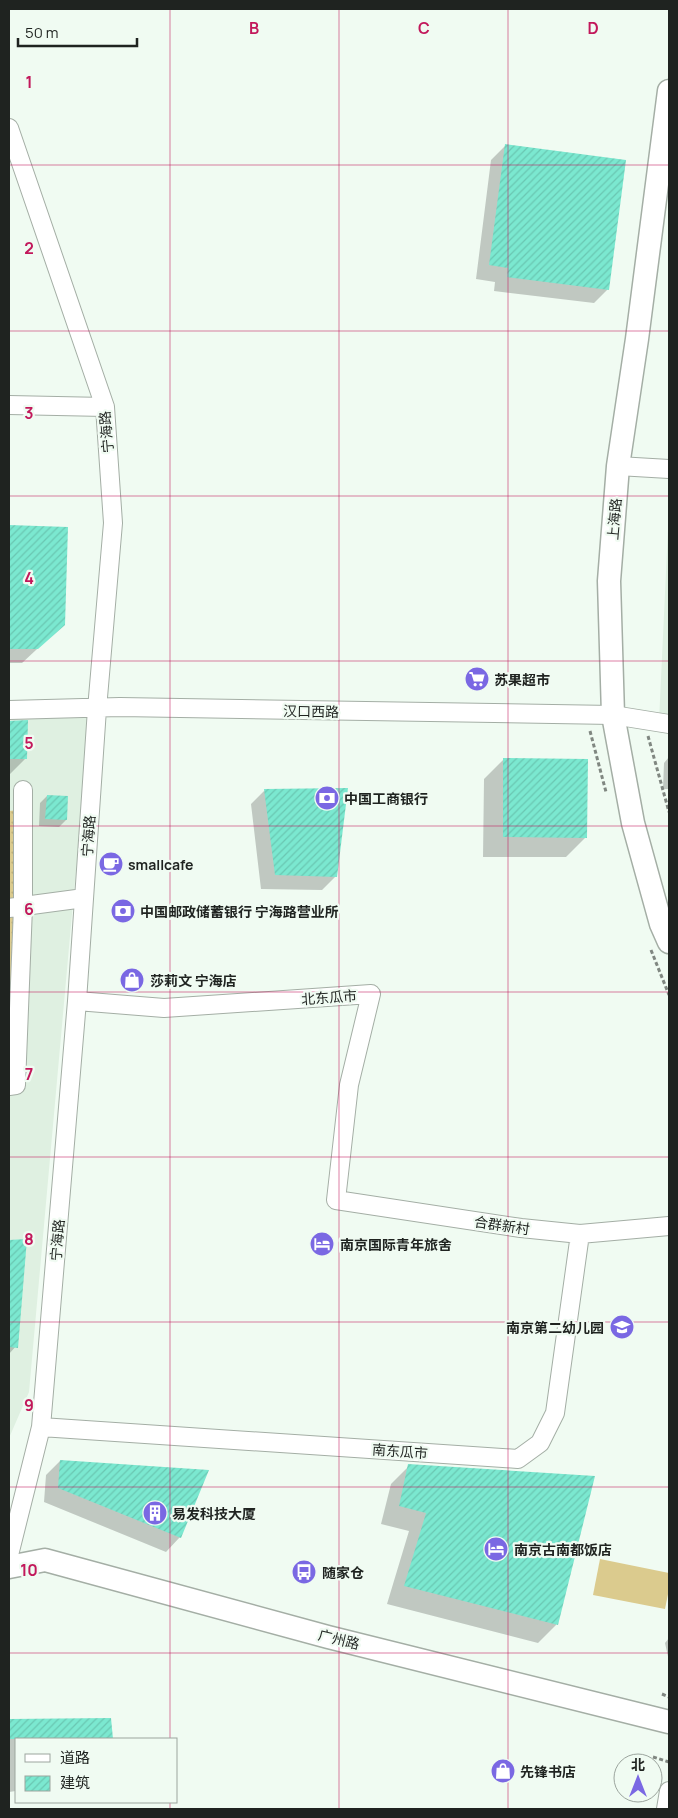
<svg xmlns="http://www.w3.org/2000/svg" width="678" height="1818" viewBox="0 0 678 1818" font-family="Manrope,'Noto Sans SC',sans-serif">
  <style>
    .built { fill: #dff0e1 }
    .grass { fill: #dbcb8e }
    .park { fill: url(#park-dots) }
    .shadow { fill: #0003 }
    .building { fill: url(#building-hatch) }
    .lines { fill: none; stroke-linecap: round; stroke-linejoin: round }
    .minor-casing { stroke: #a4aea5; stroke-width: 20 }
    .major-casing { stroke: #a4aea5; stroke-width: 25 }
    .path { stroke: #808781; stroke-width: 3; stroke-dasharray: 4 2.5; stroke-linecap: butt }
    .minor { stroke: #fff; stroke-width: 18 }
    .major { stroke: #fff; stroke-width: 22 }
    .grid { fill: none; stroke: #c2185b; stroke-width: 1; stroke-opacity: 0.55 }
    .labels { text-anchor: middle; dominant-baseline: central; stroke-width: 4.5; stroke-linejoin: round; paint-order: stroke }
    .street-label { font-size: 14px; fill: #1f2320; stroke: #f0fbf2 }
    .poi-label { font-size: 14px; font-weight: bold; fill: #1f2320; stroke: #f0fbf2; text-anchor: start }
    .grid-label { font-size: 16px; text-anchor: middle; font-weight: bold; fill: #c2185b; stroke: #f0fbf2; stroke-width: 4.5; stroke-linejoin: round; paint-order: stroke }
  </style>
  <defs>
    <pattern id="park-dots" width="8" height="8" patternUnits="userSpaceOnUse" patternTransform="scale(1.25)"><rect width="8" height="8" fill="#dbcb8e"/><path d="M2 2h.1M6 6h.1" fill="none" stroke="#bcae7a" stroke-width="1.8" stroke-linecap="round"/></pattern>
    <pattern id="building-hatch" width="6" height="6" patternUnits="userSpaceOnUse" patternTransform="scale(1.25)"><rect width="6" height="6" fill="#7be8d0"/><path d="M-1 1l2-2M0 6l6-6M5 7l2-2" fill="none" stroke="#6ac7b2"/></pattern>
  </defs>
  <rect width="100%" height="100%" fill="#f0fbf2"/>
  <path class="built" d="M669,508V722L659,721Z
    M9,714H90L29,1392L9,1438Z"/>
  <path class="grass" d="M600,1559L669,1573V1589L665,1609L593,1595Z"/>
  <path class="park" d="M18,810L16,1020L9,1021V811Z"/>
  <path class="shadow" d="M505,146L608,289L594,303L494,291L495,282L476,279L491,160Z
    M9,526L67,528L63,625L22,663H9Z
    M27,721L25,759L9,775V722Z
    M669,757V789H663L664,763Z
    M504,759L586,837L566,857H483L484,779Z
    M265,790L336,876L322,890L261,889L251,804Z
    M47,796L67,797L66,820L59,827L39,826L40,803Z
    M9,1241H25L17,1345L9,1354Z
    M60,1461L180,1537L166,1552L44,1502L46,1475Z
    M409,1466L593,1477L556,1625L538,1643L387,1604L409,1531L381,1524L391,1484Z
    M669,1638V1661L665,1643Z
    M110,1719L111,1739H16V1791L9,1792V1720Z"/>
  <path class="building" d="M505,144L626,160L609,290L507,277L508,268L489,265Z
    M9,525L68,527L65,625L38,649H9Z
    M28,720L27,759H9V721Z
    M503,758L588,759L587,838L503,837Z
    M348,788L337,877L275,875L264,789Z
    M47,795L68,796L67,820L45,819Z
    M27,1239L18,1348L9,1347V1240Z
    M60,1460L209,1470L181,1538L58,1488Z
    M408,1464L595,1476L558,1625L404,1586L426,1513L399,1506Z
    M111,1718L113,1739H9V1719Z"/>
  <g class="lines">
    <defs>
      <path id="minor" d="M9,128L105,407L113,523L97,709L77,1001L41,1427L9,1555
        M9,405L105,407
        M618,466L669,469
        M9,710L120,707L613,715L669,724
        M9,908L84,898
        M77,1001L164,1008L371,994L349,1085L336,1200L521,1228L580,1234L669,1226
        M9,1086L16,1085L23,907V790
        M41,1427L518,1459L540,1443L555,1413L580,1234
        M666,1809L669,1791"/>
      <path id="major" d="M669,91L637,339L618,466L609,581L613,715L633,823L661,924L669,942
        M9,1567L45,1560L328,1637L669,1722"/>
    </defs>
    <use href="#minor" class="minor-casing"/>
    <use href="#major" class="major-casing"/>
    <path class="path" d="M590,731L606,792
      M648,736L669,812
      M651,950L669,995
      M662,1694L669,1697
      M653,1757L669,1762"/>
    <use href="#minor" class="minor"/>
    <use href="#major" class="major"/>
  </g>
  <path class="grid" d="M170,9V1739M339,9V1809M508,9V1809M9,165H669M9,331H669M9,496H669M9,661H669M9,826H669M9,992H669M9,1157H669M9,1322H669M9,1487H669M9,1653H669M170,1802V1809"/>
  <defs>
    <symbol id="supermarket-disc" viewBox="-11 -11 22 22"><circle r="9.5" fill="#7a68e3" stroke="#f0fbf2"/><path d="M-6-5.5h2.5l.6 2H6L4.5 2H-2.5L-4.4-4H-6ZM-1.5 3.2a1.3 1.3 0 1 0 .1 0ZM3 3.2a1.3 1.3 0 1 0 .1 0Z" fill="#fff"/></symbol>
    <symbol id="bank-disc" viewBox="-11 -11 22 22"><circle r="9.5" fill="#7a68e3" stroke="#f0fbf2"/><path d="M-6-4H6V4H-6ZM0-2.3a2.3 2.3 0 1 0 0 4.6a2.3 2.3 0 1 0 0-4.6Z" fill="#fff"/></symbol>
    <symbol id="cafe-disc" viewBox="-11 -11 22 22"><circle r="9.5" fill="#7a68e3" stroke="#f0fbf2"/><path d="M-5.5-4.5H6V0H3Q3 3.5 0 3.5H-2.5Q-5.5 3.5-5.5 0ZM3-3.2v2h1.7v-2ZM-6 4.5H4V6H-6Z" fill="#fff"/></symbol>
    <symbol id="shop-disc" viewBox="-11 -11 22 22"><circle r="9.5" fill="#7a68e3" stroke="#f0fbf2"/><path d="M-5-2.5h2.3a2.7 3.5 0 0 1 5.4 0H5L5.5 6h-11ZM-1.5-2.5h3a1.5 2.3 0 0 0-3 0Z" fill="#fff"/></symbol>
    <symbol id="hotel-disc" viewBox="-11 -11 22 22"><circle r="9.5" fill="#7a68e3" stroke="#f0fbf2"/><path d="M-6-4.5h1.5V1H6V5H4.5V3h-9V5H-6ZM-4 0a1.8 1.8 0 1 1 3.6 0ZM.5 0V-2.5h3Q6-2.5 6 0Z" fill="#fff"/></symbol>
    <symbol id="school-disc" viewBox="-11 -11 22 22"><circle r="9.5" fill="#7a68e3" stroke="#f0fbf2"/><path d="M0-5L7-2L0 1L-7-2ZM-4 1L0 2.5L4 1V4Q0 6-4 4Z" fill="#fff"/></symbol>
    <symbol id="building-disc" viewBox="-11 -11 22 22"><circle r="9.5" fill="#7a68e3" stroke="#f0fbf2"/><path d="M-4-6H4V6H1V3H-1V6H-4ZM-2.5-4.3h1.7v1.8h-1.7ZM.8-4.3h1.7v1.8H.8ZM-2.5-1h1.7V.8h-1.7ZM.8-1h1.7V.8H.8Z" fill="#fff"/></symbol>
    <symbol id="bus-disc" viewBox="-11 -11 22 22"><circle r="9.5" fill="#7a68e3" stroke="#f0fbf2"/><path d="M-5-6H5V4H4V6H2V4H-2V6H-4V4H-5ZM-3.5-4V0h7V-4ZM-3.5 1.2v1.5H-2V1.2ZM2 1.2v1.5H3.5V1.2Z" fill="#fff"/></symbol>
  </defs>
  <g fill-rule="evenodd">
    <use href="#supermarket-disc" x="463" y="665" width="28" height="28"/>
    <use href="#bank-disc" x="313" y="784" width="28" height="28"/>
    <use href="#cafe-disc" x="97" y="850" width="28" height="28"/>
    <use href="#bank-disc" x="109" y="897" width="28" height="28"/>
    <use href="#shop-disc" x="118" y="966" width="28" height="28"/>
    <use href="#hotel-disc" x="308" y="1230" width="28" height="28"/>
    <use href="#school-disc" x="608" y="1313" width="28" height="28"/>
    <use href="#building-disc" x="141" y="1499" width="28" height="28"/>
    <use href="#hotel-disc" x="482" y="1535" width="28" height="28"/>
    <use href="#bus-disc" x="290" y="1558" width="28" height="28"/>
    <use href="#shop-disc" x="489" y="1757" width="28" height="28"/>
  </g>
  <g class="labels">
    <g class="street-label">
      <text transform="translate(106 432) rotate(-95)">宁海路</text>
      <text transform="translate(614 519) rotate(-85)">上海路</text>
      <text transform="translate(311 711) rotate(1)">汉口西路</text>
      <text transform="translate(88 836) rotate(-86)">宁海路</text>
      <text transform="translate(329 997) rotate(-4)">北东瓜市</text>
      <text transform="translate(502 1225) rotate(8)">合群新村</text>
      <text transform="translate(57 1240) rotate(-85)">宁海路</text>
      <text transform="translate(400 1451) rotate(4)">南东瓜市</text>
      <text transform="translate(339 1639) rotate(14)">广州路</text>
    </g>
    <g class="poi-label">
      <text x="494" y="679">苏果超市</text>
      <text x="344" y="798">中国工商银行</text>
      <text x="128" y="864">smallcafe</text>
      <text x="140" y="911">中国邮政储蓄银行 宁海路营业所</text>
      <text x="150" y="980">莎莉文 宁海店</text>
      <text x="340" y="1244">南京国际青年旅舍</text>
      <text x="604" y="1327" text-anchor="end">南京第二幼儿园</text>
      <text x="172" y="1513">易发科技大厦</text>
      <text x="514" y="1549">南京古南都饭店</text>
      <text x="322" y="1572">随家仓</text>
      <text x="520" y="1771">先锋书店</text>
    </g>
  </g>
  <g class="grid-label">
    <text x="254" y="34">B</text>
    <text x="424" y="34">C</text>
    <text x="593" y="34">D</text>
    <text x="29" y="88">1</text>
    <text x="29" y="254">2</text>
    <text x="29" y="419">3</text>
    <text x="29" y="584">4</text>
    <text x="29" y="749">5</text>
    <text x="29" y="915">6</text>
    <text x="29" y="1080">7</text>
    <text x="29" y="1245">8</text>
    <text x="29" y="1411">9</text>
    <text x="29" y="1576">10</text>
  </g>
  <rect width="678" height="1818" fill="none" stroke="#1f2320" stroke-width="20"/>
  <rect x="15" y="1738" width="162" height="65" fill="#f0fbf2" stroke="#9ca59e"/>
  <rect x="25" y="1754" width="25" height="8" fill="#ffffff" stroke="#9ca59e"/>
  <text x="60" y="1763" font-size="15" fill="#1f2320">道路</text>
  <rect x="25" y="1776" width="25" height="15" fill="url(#building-hatch)" stroke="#9ca59e"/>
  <text x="60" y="1788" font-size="15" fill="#1f2320">建筑</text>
  <g transform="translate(638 1778)"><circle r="24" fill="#f0fbf2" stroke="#9ca59e"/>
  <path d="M0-4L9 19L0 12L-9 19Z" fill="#7a68e3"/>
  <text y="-8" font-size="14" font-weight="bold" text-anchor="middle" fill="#1f2320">北</text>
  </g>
  <path d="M18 38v8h119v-8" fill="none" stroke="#1f2320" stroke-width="2.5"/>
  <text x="25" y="38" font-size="15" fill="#1f2320" stroke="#f0fbf2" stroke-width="4" paint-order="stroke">50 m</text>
</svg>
